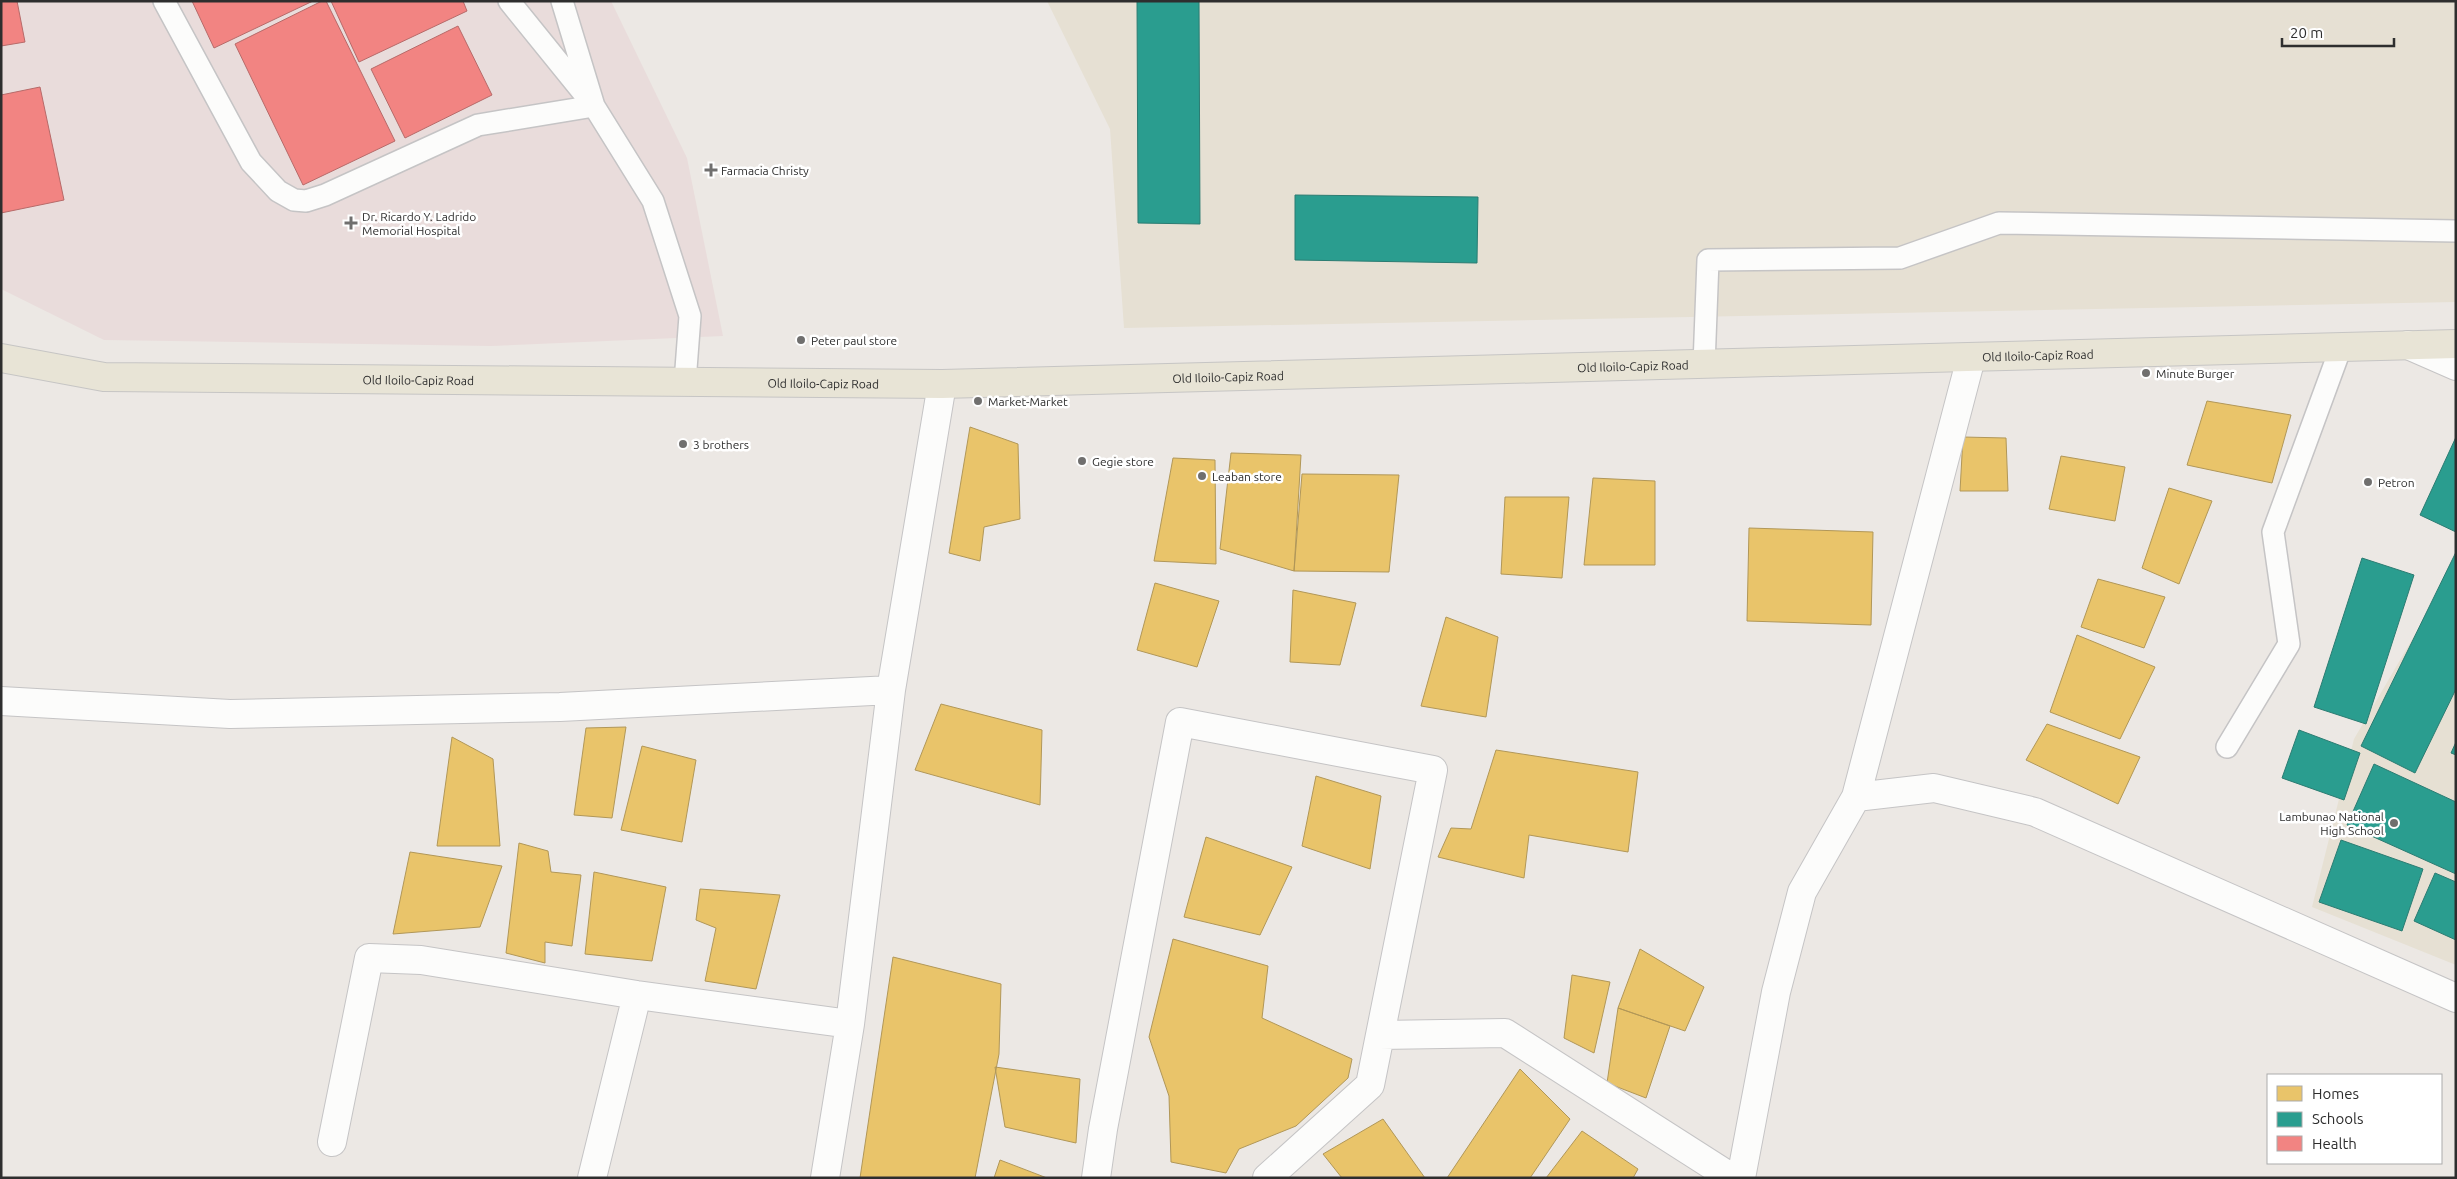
<svg xmlns="http://www.w3.org/2000/svg" width="2457" height="1179" viewBox="0 0 2457 1179" font-family="Ubuntu,sans-serif">
  <style>
    .education { fill: #e6e0d3 }
    .medical { fill: #e9dcdb }
    .homes { fill: #e9c46a; stroke: #b19758 }
    .schools { fill: #2a9d8f; stroke: #2b7c72 }
    .health { fill: #f28482; stroke: #b76a69 }
    .lines { fill: none; stroke-linecap: round; stroke-linejoin: round }
    .lane-casing { stroke: #c5c4c5; stroke-width: 24 }
    .street-casing { stroke: #c5c4c5; stroke-width: 30 }
    .secondary-casing { stroke: #c5c4c5; stroke-width: 30 }
    .primary-casing { stroke: #c6c5c4; stroke-width: 30 }
    .lane { stroke: #fcfcfb; stroke-width: 21 }
    .street { stroke: #fcfcfb; stroke-width: 28 }
    .secondary { stroke: #fcfcfb; stroke-width: 28 }
    .primary { stroke: #e8e4d6; stroke-width: 28 }
    .poi-dot { fill: #706f6e; stroke: #fff; stroke-width: 2 }
    .labels { text-anchor: middle; dominant-baseline: central; stroke-width: 5; stroke-linejoin: round; paint-order: stroke }
    .poi-label { font-size: 12px; fill: #2e2e2e; stroke: #fff; text-anchor: start }
    .street-label { font-size: 12px; fill: #2e2e2e; stroke: #fff }
  </style>
  <rect width="100%" height="100%" fill="#ece8e4"/>
  <path class="education" d="M1047,1H2456V302L1124,328L1110,129Z
    M2456,564V965L2312,907L2354,739Z"/>
  <path class="medical" d="M1,1H611L687,158L723,336L491,346L104,340L1,289Z"/>
  <path class="homes" d="M2207,401L2291,415L2272,483L2187,465Z
    M970,427L1018,444L1020,519L984,527L980,561L949,553Z
    M1963,437L2006,438L2008,491H1960Z
    M1231,453L1301,455L1294,571L1220,549Z
    M2061,456L2125,467L2115,521L2049,509Z
    M1173,458L1215,460L1216,564L1154,561Z
    M1302,474L1399,475L1389,572L1294,571Z
    M1593,478L1655,481V565H1584Z
    M2169,488L2212,501L2179,584L2142,568Z
    M1505,497H1569L1562,578L1501,574Z
    M1749,528L1873,532L1871,625L1747,621Z
    M2098,579L2165,597L2144,648L2081,627Z
    M1155,583L1219,601L1197,667L1137,650Z
    M1293,590L1356,603L1340,665L1290,662Z
    M1446,617L1498,637L1486,717L1421,706Z
    M2077,635L2155,667L2120,739L2050,712Z
    M941,704L1042,730L1040,805L915,770Z
    M2047,724L2140,757L2118,804L2026,760Z
    M626,727L612,818L574,815L586,728Z
    M452,737L493,759L500,846H437Z
    M642,746L696,760L682,842L621,830Z
    M1496,750L1638,772L1628,852L1529,835L1524,878L1438,857L1451,828L1471,829Z
    M1316,776L1381,796L1370,869L1302,846Z
    M1206,837L1292,867L1260,935L1184,917Z
    M519,843L548,851L551,872L581,875L572,946L545,942V963L506,953Z
    M410,852L502,866L480,927L393,934Z
    M594,872L666,887L652,961L585,954Z
    M700,889L780,895L756,989L705,981L716,928L696,920Z
    M1173,939L1268,966L1262,1018L1352,1059L1348,1078L1296,1126L1239,1149L1226,1173L1171,1162L1169,1096L1149,1037Z
    M1640,949L1704,987L1685,1031L1618,1008Z
    M893,957L1001,984L999,1054L975,1178H860Z
    M1572,975L1610,982L1594,1053L1564,1038Z
    M1618,1008L1670,1026L1646,1098L1607,1083Z
    M995,1067L1080,1079L1076,1143L1005,1127Z
    M1520,1069L1570,1119L1530,1178H1447Z
    M1383,1119L1425,1178H1342L1323,1154Z
    M1582,1131L1638,1169L1633,1178H1546Z
    M1000,1160L1047,1178H994Z"/>
  <path class="schools" d="M1137,1H1199L1200,224L1138,223Z
    M1295,195L1478,197L1477,263L1295,260Z
    M2456,437V532L2420,515Z
    M2456,552V689L2415,773L2361,746Z
    M2362,558L2414,575L2366,724L2314,707Z
    M2299,730L2360,753L2344,800L2282,778Z
    M2456,742V755L2451,753Z
    M2374,764L2456,802V874L2347,825Z
    M2341,840L2423,869L2402,931L2319,902Z
    M2435,873L2456,882V940L2414,921Z"/>
  <path class="health" d="M1,1H17L25,42L1,46Z
    M192,1H313L214,48Z
    M322,1H326L395,141L303,185L235,44Z
    M331,1H463L467,11L359,62Z
    M458,26L492,95L405,138L371,69Z
    M40,87L64,200L1,213V95Z"/>
  <g class="lines">
    <defs>
      <path id="lane" d="M164,1L251,162L278,191L294,200L306,201L325,195L478,125L594,106L562,1
        M509,1L594,106L653,201L690,316L685,382
        M1704,365L1708,260L1900,258L1999,223L2456,231
        M2227,747L2289,644L2273,532L2341,347"/>
      <path id="street" d="M1,701L230,714L560,707L891,690
        M1856,797L1971,358
        M1380,1035L1505,1033L1732,1178
        M332,1142L369,958L421,960L637,995L850,1024
        M592,1178L637,995
        M825,1178L850,1024L891,690L942,384
        M1096,1178L1103,1129L1180,722L1433,770L1370,1085L1267,1178
        M1741,1178L1776,992L1802,892L1856,797L1934,788L2035,812L2456,998"/>
      <path id="secondary" d="M2408,345L2456,366"/>
      <g id="primary">
        <path id="s1" d="M1,358L104,377L942,384L2456,344"/>
      </g>
    </defs>
    <use href="#lane" class="lane-casing"/>
    <use href="#street" class="street-casing"/>
    <use href="#secondary" class="secondary-casing"/>
    <use href="#primary" class="primary-casing"/>
    <use href="#lane" class="lane"/>
    <use href="#street" class="street"/>
    <use href="#secondary" class="secondary"/>
    <use href="#primary" class="primary"/>
  </g>
  <g class="poi-dot">
    <path d="M708.5 162.5h5v5h5v5h-5v5h-5v-5h-5v-5h5z"/>
    <path d="M348.5 215.5h5v5h5v5h-5v5h-5v-5h-5v-5h5z"/>
    <circle cx="801" cy="340" r="5"/>
    <circle cx="2146" cy="373" r="5"/>
    <circle cx="978" cy="401" r="5"/>
    <circle cx="683" cy="444" r="5"/>
    <circle cx="1082" cy="461" r="5"/>
    <circle cx="1202" cy="476" r="5"/>
    <circle cx="2368" cy="482" r="5"/>
    <circle cx="2394" cy="823" r="5"/>
  </g>
  <g class="labels">
    <g class="poi-label">
      <text x="721" y="170">Farmacia Christy</text>
      <text x="362" y="216">Dr. Ricardo Y. Ladrido<tspan x="362" dy="14">Memorial Hospital</tspan></text>
      <text x="811" y="340">Peter paul store</text>
      <text x="2156" y="373">Minute Burger</text>
      <text x="988" y="401">Market-Market</text>
      <text x="693" y="444">3 brothers</text>
      <text x="1092" y="461">Gegie store</text>
      <text x="1212" y="476">Leaban store</text>
      <text x="2378" y="482">Petron</text>
      <text x="2384" y="816" text-anchor="end">Lambunao National<tspan x="2384" dy="14">High School</tspan></text>
    </g>
    <g class="street-label">
      <text stroke="none"><textPath href="#s1" startOffset="2039">Old Iloilo-Capiz Road</textPath></text>
      <text stroke="none"><textPath href="#s1" startOffset="1634">Old Iloilo-Capiz Road</textPath></text>
      <text stroke="none"><textPath href="#s1" startOffset="1229">Old Iloilo-Capiz Road</textPath></text>
      <text stroke="none"><textPath href="#s1" startOffset="419">Old Iloilo-Capiz Road</textPath></text>
      <text stroke="none"><textPath href="#s1" startOffset="824">Old Iloilo-Capiz Road</textPath></text>
    </g>
  </g>
  <rect width="2457" height="1179" fill="none" stroke="#2e2e2e" stroke-width="5"/>
  <rect x="2267" y="1074" width="175" height="90" fill="#ffffff" stroke="#ababab"/>
  <rect x="2277" y="1086" width="25" height="15" fill="#e9c46a" stroke="#ababab"/>
  <text x="2312" y="1099" font-size="15" fill="#2e2e2e">Homes</text>
  <rect x="2277" y="1112" width="25" height="15" fill="#2a9d8f" stroke="#ababab"/>
  <text x="2312" y="1124" font-size="15" fill="#2e2e2e">Schools</text>
  <rect x="2277" y="1136" width="25" height="15" fill="#f28482" stroke="#ababab"/>
  <text x="2312" y="1149" font-size="15" fill="#2e2e2e">Health</text>
  <path d="M2282 38v8h112v-8" fill="none" stroke="#2e2e2e" stroke-width="2.5"/>
  <text x="2290" y="38" font-size="15" fill="#2e2e2e" stroke="#ffffff" stroke-width="4" paint-order="stroke">20 m</text>
</svg>
